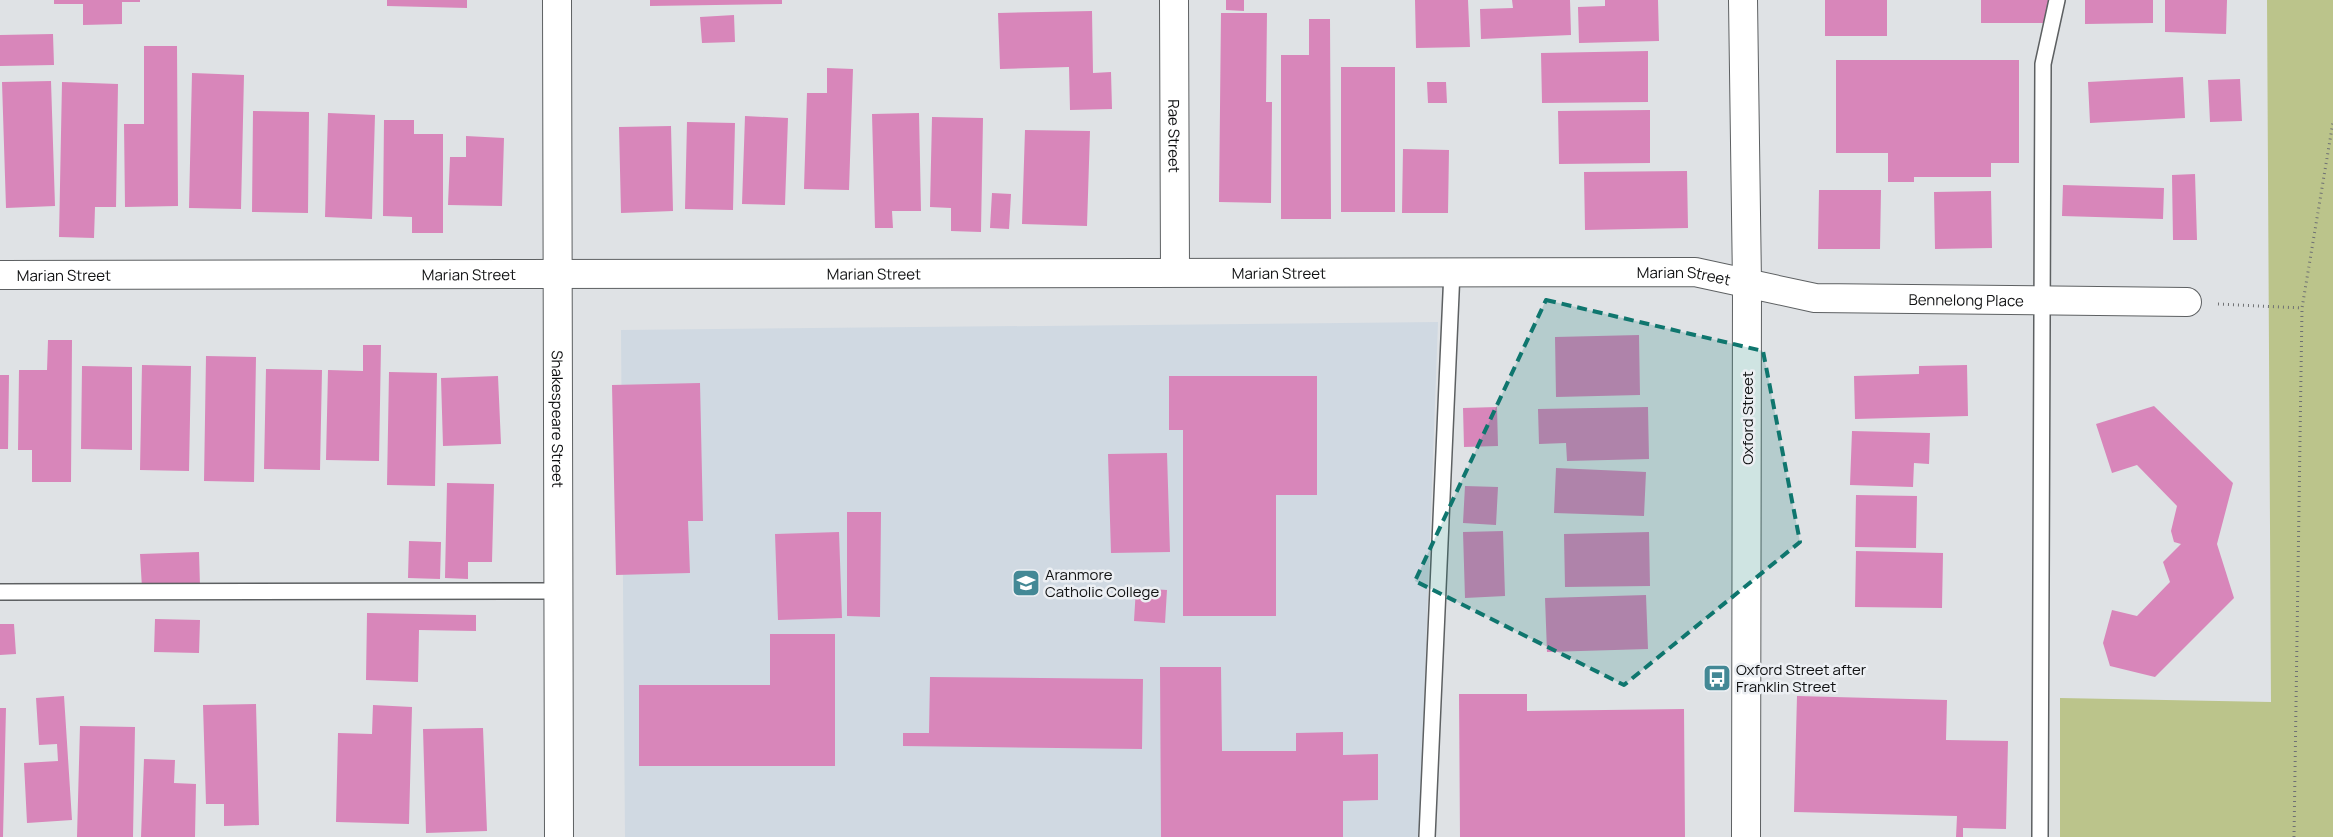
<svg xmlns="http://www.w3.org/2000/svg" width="2333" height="837" viewBox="0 0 2333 837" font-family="Manrope,sans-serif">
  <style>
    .built { fill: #d0d9e2 }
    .green { fill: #bbc48b }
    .building { fill: #d886ba }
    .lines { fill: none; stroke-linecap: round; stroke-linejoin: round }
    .lane-casing { stroke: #5d6062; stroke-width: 18 }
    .street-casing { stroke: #5d6062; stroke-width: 30 }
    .primary-casing { stroke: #5d6062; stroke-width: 30 }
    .path { stroke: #6f7173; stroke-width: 3; stroke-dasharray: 1 4; stroke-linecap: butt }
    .lane { stroke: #fff; stroke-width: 15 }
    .street { stroke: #fff; stroke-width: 28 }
    .primary { stroke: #fff; stroke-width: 28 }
    .marked { fill: #0f766e; fill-opacity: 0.2; stroke: #0f766e; stroke-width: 4; stroke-dasharray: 10 6; stroke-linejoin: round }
    .labels { text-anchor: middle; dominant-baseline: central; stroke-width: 5; stroke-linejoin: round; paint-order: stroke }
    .street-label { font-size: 15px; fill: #101112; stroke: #eceff3 }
    .poi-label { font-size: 15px; fill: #101112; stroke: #eceff3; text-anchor: start }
  </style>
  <rect width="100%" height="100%" fill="#dfe2e5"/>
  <path class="built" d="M1438,322L1419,837H625L621,330Z"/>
  <path class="green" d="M2267,0H2333V837H2060V698L2271,702Z"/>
  <path class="building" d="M54,0H140V2H122V24L83,25V4H54Z
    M387,0H467V8L387,6Z
    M650,0H782V4L650,6Z
    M1226,0H1244V11L1226,10Z
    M1415,0H1468L1470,47L1416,48Z
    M1512,0H1570L1571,35L1481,39L1480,9L1513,8Z
    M1605,0H1658L1659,41L1579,43L1578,7L1605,6Z
    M1825,0H1887V36H1825Z
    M1981,0H2048V23H1981Z
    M2085,0H2153V23L2085,24Z
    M2165,0H2227L2226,34L2165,32Z
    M1092,11L1093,73L1111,72L1112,109L1070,110L1069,67L1000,69L998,13Z
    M1221,13H1267L1266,102H1272L1271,203L1219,202Z
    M734,15L735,42L702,43L700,17Z
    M1309,19H1330L1331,219H1281V55H1309Z
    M53,34L54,65L0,66V35Z
    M144,46H177L178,206L125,207L124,124H144Z
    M1648,51V102L1542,103L1541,53Z
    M1836,60H2019V163H1991V177H1914V182H1888V153H1836Z
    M1341,67H1395V212H1341Z
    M827,68L853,69L849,190L804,189L807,93H827Z
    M192,73L244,75L241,209L189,208Z
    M2183,77L2185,118L2090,123L2088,82Z
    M2240,79L2242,121L2210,122L2208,80Z
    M51,81L55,206L6,208L2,82Z
    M62,82L118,84L116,207H95L94,238L59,237Z
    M1427,82H1446L1447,103H1428Z
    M1650,110V163L1559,164L1558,111Z
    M253,111L309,112L308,213L252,212Z
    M328,113L375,115L372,219L325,217Z
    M919,113L921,211H892L893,228H875L872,114Z
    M745,116L788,118L785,205L742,204Z
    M932,117L983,118L981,232L951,231V208L930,207Z
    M384,120H414V134H443V233H412V217L383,216Z
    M687,122L735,123L733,210L685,209Z
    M671,126L673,211L621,213L619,127Z
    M1025,130L1090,131L1087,226L1022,224Z
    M466,136L504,138L502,206L448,205L450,157H466Z
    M1403,149L1449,150L1448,213H1402Z
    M1687,171L1688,228L1585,230L1584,172Z
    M2195,174L2197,240H2173L2172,175Z
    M2063,185L2164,188L2163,219L2062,216Z
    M1819,190H1881L1880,249H1818Z
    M1991,191L1992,248L1935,249L1934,192Z
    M992,193L1011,194L1009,229L990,228Z
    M1639,335L1640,395L1556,397L1555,337Z
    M48,340H72L71,482H32V450H18L19,370H47Z
    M363,345H381L379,461L326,460L328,370L363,371Z
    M206,356L256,357L254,482L204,481Z
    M142,365L191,366L189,471L140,470Z
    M1967,365L1968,416L1855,419L1854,376L1919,374V366Z
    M82,366L132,367V450L81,449Z
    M266,369L322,370L320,470L264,469Z
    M389,372L437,373L435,486L387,485Z
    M0,375H9L8,449H0Z
    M498,376L501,444L443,446L441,378Z
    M1169,376H1317V495H1276V616H1183V430H1169Z
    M700,383L703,521H688L690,573L616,575L612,385Z
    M2154,406L2233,483L2217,544L2234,598L2155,677L2110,666L2103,643L2112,610L2137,616L2170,582L2163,562L2181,544L2174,542L2171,531L2177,506L2137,465L2112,473L2096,424Z
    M1497,407L1498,446L1464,447L1463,408Z
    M1648,407L1649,459L1567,461L1566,443L1539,444L1538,409Z
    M1852,431L1930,433L1929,464L1914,463L1913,487L1850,485Z
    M1167,453L1170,552L1111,553L1108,454Z
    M1556,468L1646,472L1644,516L1554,513Z
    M447,483L494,484L492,562H468V579L445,578Z
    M1465,486L1498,487L1496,525L1463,523Z
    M1856,495L1917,496L1916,548L1855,547Z
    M847,512H881L880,617L847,616Z
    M1503,531L1505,596L1465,598L1463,532Z
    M839,532L842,618L778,620L775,534Z
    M1649,532L1650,586L1565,587L1564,534Z
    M409,541L441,542L440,579L408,578Z
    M1856,551L1943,553L1942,608L1855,607Z
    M199,552L200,586L142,588L140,554Z
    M1136,588L1167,590L1165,623L1134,621Z
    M1646,595L1648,649L1547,652L1545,598Z
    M367,613L476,615V631L419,630L418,682L366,680Z
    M155,619L200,620L199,653L154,652Z
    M0,624H14L16,654L0,655Z
    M770,634H835V766H639V685H770Z
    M1160,667H1221L1222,751H1296V733L1343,732V755L1378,754V800L1343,801V837H1161Z
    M930,677L1143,679L1142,749L903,746V733H929Z
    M1459,694H1527V711L1684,709L1685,837H1460Z
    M64,696L72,820L27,823L24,763L58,761L57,744L39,745L36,698Z
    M1797,696L1947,700L1946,740L2008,741L2006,829L1963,828V837H1956L1957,816L1794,812Z
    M256,704L259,825L224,826V804H206L203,705Z
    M373,705L412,707L409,824L336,822L338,733L372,734Z
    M0,708H6L3,837H0Z
    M80,726L135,727L133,837H77Z
    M483,728L487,831L426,833L423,729Z
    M144,759L175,760L174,783L196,784L195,837H141Z"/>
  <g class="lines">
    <defs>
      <path id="lane" d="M0,592L558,591
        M1427,837L1452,271
        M2040,837L2043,64L2057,0"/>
      <g id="street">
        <path id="s1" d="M557,0L559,837"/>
        <path id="s2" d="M1174,0L1175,272"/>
        <path id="s3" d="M0,275L1695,272L1815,298L2187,302"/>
      </g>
      <path id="primary" d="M1743,0L1747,284L1746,837"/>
    </defs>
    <use href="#lane" class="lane-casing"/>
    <use href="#street" class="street-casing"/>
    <use href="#primary" class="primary-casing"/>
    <path class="path" d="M2218,304L2302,308
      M2294,837L2302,308L2333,122"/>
    <use href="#lane" class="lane"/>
    <use href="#street" class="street"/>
    <use href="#primary" class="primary"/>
  </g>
  <path class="marked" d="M1546,300L1763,351L1800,542L1624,685L1415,581Z"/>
  <defs>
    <symbol id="school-square" viewBox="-11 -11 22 22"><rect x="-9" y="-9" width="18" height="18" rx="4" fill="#438895" stroke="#eceff3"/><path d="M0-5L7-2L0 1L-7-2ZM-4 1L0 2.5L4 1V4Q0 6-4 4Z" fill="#fff"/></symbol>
    <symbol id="bus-square" viewBox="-11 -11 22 22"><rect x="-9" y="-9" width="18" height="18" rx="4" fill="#438895" stroke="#eceff3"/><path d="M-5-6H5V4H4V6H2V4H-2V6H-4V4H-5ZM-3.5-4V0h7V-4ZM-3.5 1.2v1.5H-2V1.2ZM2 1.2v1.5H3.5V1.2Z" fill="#fff"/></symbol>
  </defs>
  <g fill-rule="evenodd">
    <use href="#school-square" x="1010" y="567" width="32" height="32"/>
    <use href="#bus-square" x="1701" y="662" width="32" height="32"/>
  </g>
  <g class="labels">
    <g class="street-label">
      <text stroke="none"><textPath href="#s2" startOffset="136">Rae Street</textPath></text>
      <text stroke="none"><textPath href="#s3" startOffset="1279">Marian Street</textPath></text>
      <text stroke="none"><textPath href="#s3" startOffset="874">Marian Street</textPath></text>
      <text stroke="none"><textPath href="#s3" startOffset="469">Marian Street</textPath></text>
      <text stroke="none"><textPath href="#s3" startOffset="64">Marian Street</textPath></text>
      <text stroke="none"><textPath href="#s3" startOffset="1684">Marian Street</textPath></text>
      <text stroke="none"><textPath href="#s3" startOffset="1969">Bennelong Place</textPath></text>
      <text transform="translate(1747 418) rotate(-90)">Oxford Street</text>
      <text stroke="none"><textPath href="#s1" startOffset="419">Shakespeare Street</textPath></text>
    </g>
    <g class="poi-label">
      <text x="1045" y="574">Aranmore<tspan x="1045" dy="17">Catholic College</tspan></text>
      <text x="1736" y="669">Oxford Street after<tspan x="1736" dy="17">Franklin Street</tspan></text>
    </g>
  </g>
</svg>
